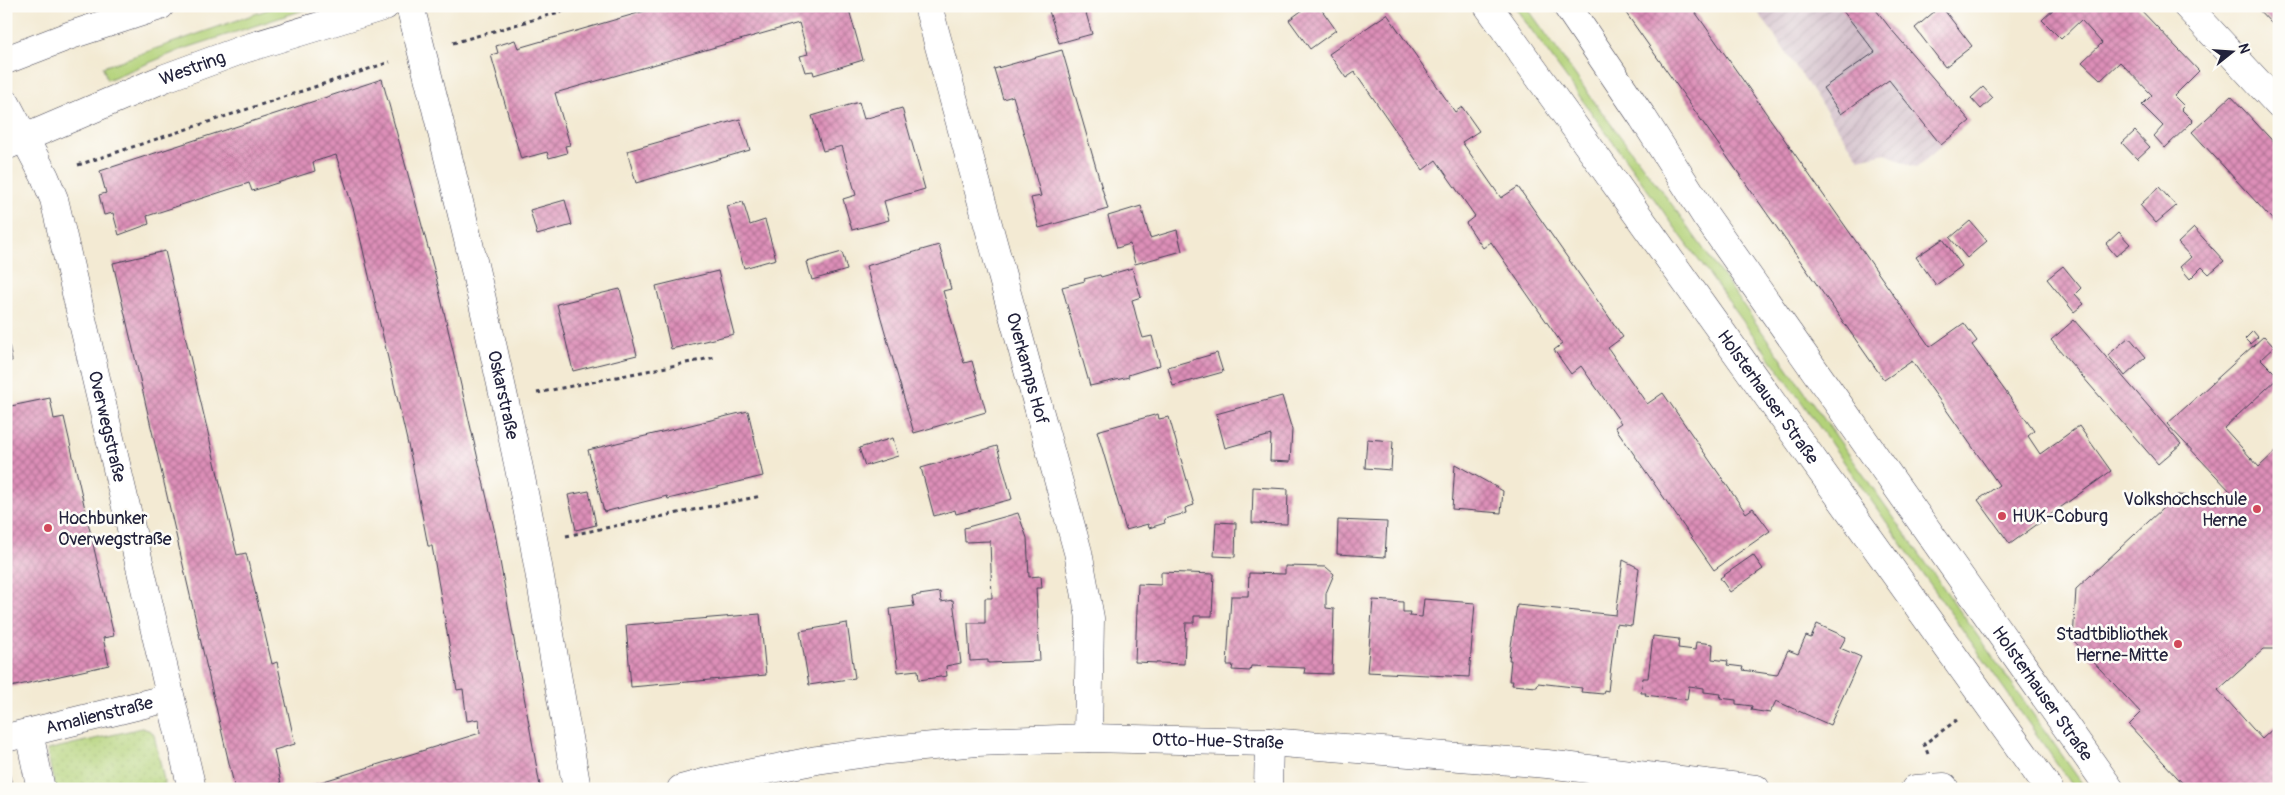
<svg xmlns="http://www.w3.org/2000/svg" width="2285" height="795" viewBox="0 0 2285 795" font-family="Pangolin,sans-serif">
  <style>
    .industrial { fill: url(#industrial-furrows) }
    .green { fill: #b3d279; stroke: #6a7a5a }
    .park { fill: url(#park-dots); stroke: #6a7a5a }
    .building { fill: url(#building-cross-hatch) }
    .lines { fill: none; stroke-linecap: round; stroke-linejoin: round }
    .street-casing { stroke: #414052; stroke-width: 29 }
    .secondary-casing { stroke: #414052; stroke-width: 29 }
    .path { stroke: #414052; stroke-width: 3; stroke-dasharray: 4 4; stroke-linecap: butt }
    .street { stroke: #fff; stroke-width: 28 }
    .secondary { stroke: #fff; stroke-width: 28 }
    .poi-dot { fill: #d1495b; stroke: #fdfcf7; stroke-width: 2 }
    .labels { text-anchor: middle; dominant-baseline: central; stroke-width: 5; stroke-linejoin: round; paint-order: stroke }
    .street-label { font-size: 18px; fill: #22223b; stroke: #fdfcf7 }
    .poi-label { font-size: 18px; fill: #22223b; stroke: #fdfcf7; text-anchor: end }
  </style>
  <defs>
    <pattern id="industrial-furrows" width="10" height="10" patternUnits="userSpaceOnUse" patternTransform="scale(1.25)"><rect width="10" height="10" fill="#d1bdc9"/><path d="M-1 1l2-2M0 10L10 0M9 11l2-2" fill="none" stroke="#b3a2ae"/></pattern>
    <pattern id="park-dots" width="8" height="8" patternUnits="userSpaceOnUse" patternTransform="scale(1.25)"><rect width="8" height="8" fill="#b3d279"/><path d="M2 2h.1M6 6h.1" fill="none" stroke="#9ab46a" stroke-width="1.8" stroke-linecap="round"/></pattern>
    <pattern id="building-cross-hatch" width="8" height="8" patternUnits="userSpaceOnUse" patternTransform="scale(1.25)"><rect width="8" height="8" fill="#dd8fb8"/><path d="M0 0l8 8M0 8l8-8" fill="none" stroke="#b37497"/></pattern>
  </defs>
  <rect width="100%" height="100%" fill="#fdfcf7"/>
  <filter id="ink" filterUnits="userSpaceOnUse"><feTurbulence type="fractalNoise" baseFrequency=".02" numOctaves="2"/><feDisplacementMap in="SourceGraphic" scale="10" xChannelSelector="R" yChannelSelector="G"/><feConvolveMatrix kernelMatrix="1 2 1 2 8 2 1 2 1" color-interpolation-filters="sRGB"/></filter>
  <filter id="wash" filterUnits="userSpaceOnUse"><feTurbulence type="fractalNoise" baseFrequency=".0096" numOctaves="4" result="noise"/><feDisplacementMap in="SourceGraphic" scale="20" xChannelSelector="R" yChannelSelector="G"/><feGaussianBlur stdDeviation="1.12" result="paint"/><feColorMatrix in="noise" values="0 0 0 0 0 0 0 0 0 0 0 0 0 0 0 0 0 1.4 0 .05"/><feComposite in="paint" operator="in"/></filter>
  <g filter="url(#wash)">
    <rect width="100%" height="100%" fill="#f3ead3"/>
    <path class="industrial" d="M1754,6H1873L1890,28L1970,121L1916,168L1885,153L1859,159Z"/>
    <path class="green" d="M278,6H316L183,49L107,80L103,67Z
      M1514,6H1526L1598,107L1673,206L2086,789H2075L1801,401Z"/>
    <path class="park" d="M142,728L151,731L154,735L166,789H55L47,750Z"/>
    <g id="blocks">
      <path class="building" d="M662,6H848L863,60L814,75L813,71L805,72L800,56L808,54L799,23L555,93L570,145L565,146L567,153L549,158L547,152L521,159L491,55L498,53L496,46L515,40L518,48Z
        M1067,6H1084L1092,34L1059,43L1049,11Z
        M1308,6H1319L1336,30L1310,49L1289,20Z
        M1621,6H1691L1930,347L1964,323L1977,341L1972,345L2034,431L2028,436L2040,454L2079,426L2111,471L2010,544L1978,500L1999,485L1912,361L1884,380Z
        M1839,6H1873L1890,28L1970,121L1941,145L1889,80L1841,114L1823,88L1875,52Z
        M1941,6L1972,46L1945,67L1915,28Z
        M2057,6H2137L2199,71L2174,96L2184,106L2181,109L2193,121L2165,148L2154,136L2163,126L2142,105L2152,95L2120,62L2101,80L2082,62L2102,43L2081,20L2061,39L2042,20Z
        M2255,6H2279V31L2273,25Z
        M1387,14L1455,112L1462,107L1479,131L1462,142L1501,198L1518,187L1623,337L1608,348L1647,404L1663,393L1746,513L1753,508L1770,531L1714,570L1615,427L1621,423L1581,366L1571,374L1554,350L1562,344L1491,242L1483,248L1466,223L1475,216L1436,160L1423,170L1355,72L1346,78L1329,54Z
        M1062,50L1108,209L1039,228L1031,198L1041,196L1027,145L1013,96L1003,99L994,69Z
        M382,79L436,277L495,533L540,786L530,789H298L480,733L479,719L467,721L463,689L457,690L432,546H428L412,462L354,211L336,155L313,162L315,171L252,191L249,183L147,216L149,224L119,235L113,213L104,215L99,195L106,193L100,171Z
        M1983,87L1993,98L1981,109L1971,98Z
        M2231,96L2279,148V227L2192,132Z
        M859,102L864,119L902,108L925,189L884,201L889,220L852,230L843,199L856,195L842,146L823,151L812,116Z
        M740,119L750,150L636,183L627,151Z
        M2135,131L2150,147L2137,159L2122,143Z
        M2159,187L2176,206L2156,223L2140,205Z
        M565,200L572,225L537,235L530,210Z
        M743,202L750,225L765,220L776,259L744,268L727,206Z
        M1141,206L1150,238L1177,230L1182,251L1135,264L1130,244L1117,248L1108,216Z
        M1970,221L1987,241L1967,258L1950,238Z
        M2194,228L2224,261L2209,274L2202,267L2190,279L2180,267L2191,257L2178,243Z
        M2119,232L2130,244L2116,256L2106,244Z
        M1943,239L1962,266L1936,285L1916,257Z
        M939,245L951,289L943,291L964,363L972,361L986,412L914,433L866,266Z
        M165,251L237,555L246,553L272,664L277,662L295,744L274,750L282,789H235L113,263Z
        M842,252L847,270L812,280L807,262Z
        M2063,266L2081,288L2075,294L2084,304L2074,312L2047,279Z
        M1132,268L1141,297L1132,300L1137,319L1143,338L1152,336L1160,365L1128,375L1129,377L1090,386L1062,287L1085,281L1084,279L1100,275L1101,277Z
        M718,271L734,334L671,349L656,286Z
        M620,289L637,355L573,371L557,304Z
        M2074,320L2181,444L2158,464L2051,340Z
        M2253,331L2258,337L2250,344L2245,339Z
        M2264,336L2274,347L2261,359L2279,377L2224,428L2259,467L2279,448V649H2264L2218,690L2262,739L2279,723V789H2188L2129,725L2141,713L2073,640L2076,589L2177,495L2226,498L2231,492L2167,424Z
        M2129,337L2146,357L2125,376L2108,355Z
        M9,344L12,361L6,362V345Z
        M1217,353L1223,372L1173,386L1168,367Z
        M6,368L11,383L6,384Z
        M1282,396L1292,430L1290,462L1270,461L1271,435L1225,448L1216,414Z
        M50,398L54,419L64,417L114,636L103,638L109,665L6,688V407Z
        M748,411L763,476L668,499L667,496L604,512L588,450Z
        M1158,414L1159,419L1169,417L1194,505L1185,508L1186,513L1164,519L1165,523L1149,528L1148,524L1126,530L1097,431Z
        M893,438L898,456L865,466L859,448Z
        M1367,439L1393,441L1391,470L1365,468Z
        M997,446L1012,499L956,514L955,510L934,516L921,468Z
        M1455,464L1503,491L1501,513L1452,509Z
        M1253,487L1288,489L1287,524L1252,523Z
        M589,491L596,525L576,530L568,495Z
        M1018,513L1027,538L1029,577L1041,576L1042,588H1036L1040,661L988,663V660L970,661L968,623H985V598H992L990,541L965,542L964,528Z
        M1338,520L1387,522L1385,557L1337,554Z
        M1216,522L1236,523L1235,557L1214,556Z
        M1753,555L1763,569L1730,592L1720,578Z
        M1623,560L1639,568L1632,626L1616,624L1608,691L1604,690L1603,694L1581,692L1582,688L1538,683L1537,687L1512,685L1513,681H1509L1511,660H1509L1517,605L1616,615Z
        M1285,566L1326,567L1334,574L1326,593V608L1334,609L1332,674L1304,673L1305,668L1281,667L1251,666L1250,671L1232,670L1233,665H1227L1231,596H1248L1249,573L1285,574Z
        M1161,572L1214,574L1212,616H1194V623H1186L1184,664L1135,662L1138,584L1161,585Z
        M940,592L941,602L953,600L961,663L946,666L947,676L919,680L918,670L898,672L890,609L914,606L912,596Z
        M1424,599L1475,603L1469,677L1367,672L1373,600L1403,602V612H1410L1409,616L1422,617Z
        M760,614L766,675L631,687L626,625Z
        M847,623L855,678L809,685L800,631Z
        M1817,624L1846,637L1840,648L1861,657L1830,725L1776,701L1770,713L1751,710L1752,706L1736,704V700L1720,698L1721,694L1704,692V688L1689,686L1687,700L1645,695L1646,693H1641L1643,678H1648L1653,636L1679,639L1678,648L1695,650L1696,642L1713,644L1712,659L1728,661L1727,665L1743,667L1742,670L1777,675L1788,650L1798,654L1806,636L1811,638Z
        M8,768L13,789H6V769Z"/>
    </g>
  </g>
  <g filter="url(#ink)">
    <use href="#blocks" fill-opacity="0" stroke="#414052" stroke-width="1"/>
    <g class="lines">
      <defs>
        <g id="street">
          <path id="s1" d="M410,6C456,184 499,363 534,543C549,625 563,707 577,789"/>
          <path id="s2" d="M928,6L1078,552L1090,618L1088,738"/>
          <path d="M2187,6L2279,105"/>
          <path id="s3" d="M6,103L45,177L54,199L192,789"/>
          <path d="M29,733L41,789"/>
          <path id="s4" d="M6,738L169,698"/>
          <path id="s5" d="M681,789L707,782L817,760L889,750L977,742L1088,738L1269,742L1547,764L1756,789"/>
          <path d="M1268,789L1269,742"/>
          <path d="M1915,789L1944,787"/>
        </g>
        <g id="secondary">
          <path id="s6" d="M1488,6L2049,789"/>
          <path id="s7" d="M1567,6L1643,118L1705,215L2110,789"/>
          <path d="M6,60L71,35L160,6"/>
          <path id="s8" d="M6,146L165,78L244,49L385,6"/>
        </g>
      </defs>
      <use href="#street" class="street-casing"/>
      <use href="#secondary" class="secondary-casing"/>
      <path class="path" d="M453,43L580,6
        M78,165L390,62
        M6,191L13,189
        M537,393L716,357
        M566,536L761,496
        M1928,754L1924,744L1957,720"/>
      <use href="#street" class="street"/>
      <use href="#secondary" class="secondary"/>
    </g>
  </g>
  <g class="poi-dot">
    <circle cx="2257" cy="509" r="5"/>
    <circle cx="2002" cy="516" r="5"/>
    <circle cx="48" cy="528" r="5"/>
    <circle cx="2178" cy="644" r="5"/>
  </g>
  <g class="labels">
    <g class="street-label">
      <text stroke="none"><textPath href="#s8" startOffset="202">Westring</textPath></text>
      <text stroke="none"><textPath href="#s2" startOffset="376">Overkamps Hof</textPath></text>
      <text stroke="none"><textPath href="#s1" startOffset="400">Oskarstraße</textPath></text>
      <text stroke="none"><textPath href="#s6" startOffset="481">Holsterhauser Straße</textPath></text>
      <text stroke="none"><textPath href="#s3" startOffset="341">Overwegstraße</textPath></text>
      <text stroke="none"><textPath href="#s7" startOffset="836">Holsterhauser Straße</textPath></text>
      <text stroke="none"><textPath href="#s4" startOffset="96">Amalienstraße</textPath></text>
      <text stroke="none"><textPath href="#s5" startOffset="541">Otto-Hue-Straße</textPath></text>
    </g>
    <g class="poi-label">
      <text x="2247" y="499">Volkshochschule<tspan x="2247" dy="21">Herne</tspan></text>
      <text x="2012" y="516" text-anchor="start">HUK-Coburg</text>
      <text x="58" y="518" text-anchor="start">Hochbunker<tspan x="58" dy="21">Overwegstraße</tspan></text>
      <text x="2168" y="634">Stadtbibliothek<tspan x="2168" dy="21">Herne-Mitte</tspan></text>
    </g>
  </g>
  <rect width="2285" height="795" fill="none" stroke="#fdfcf7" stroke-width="25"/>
  <g transform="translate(2232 52) rotate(73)" stroke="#fdfcf7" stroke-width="4" paint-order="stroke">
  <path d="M0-4L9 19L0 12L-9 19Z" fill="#22223b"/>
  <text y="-8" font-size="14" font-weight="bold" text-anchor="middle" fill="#22223b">N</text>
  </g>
</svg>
